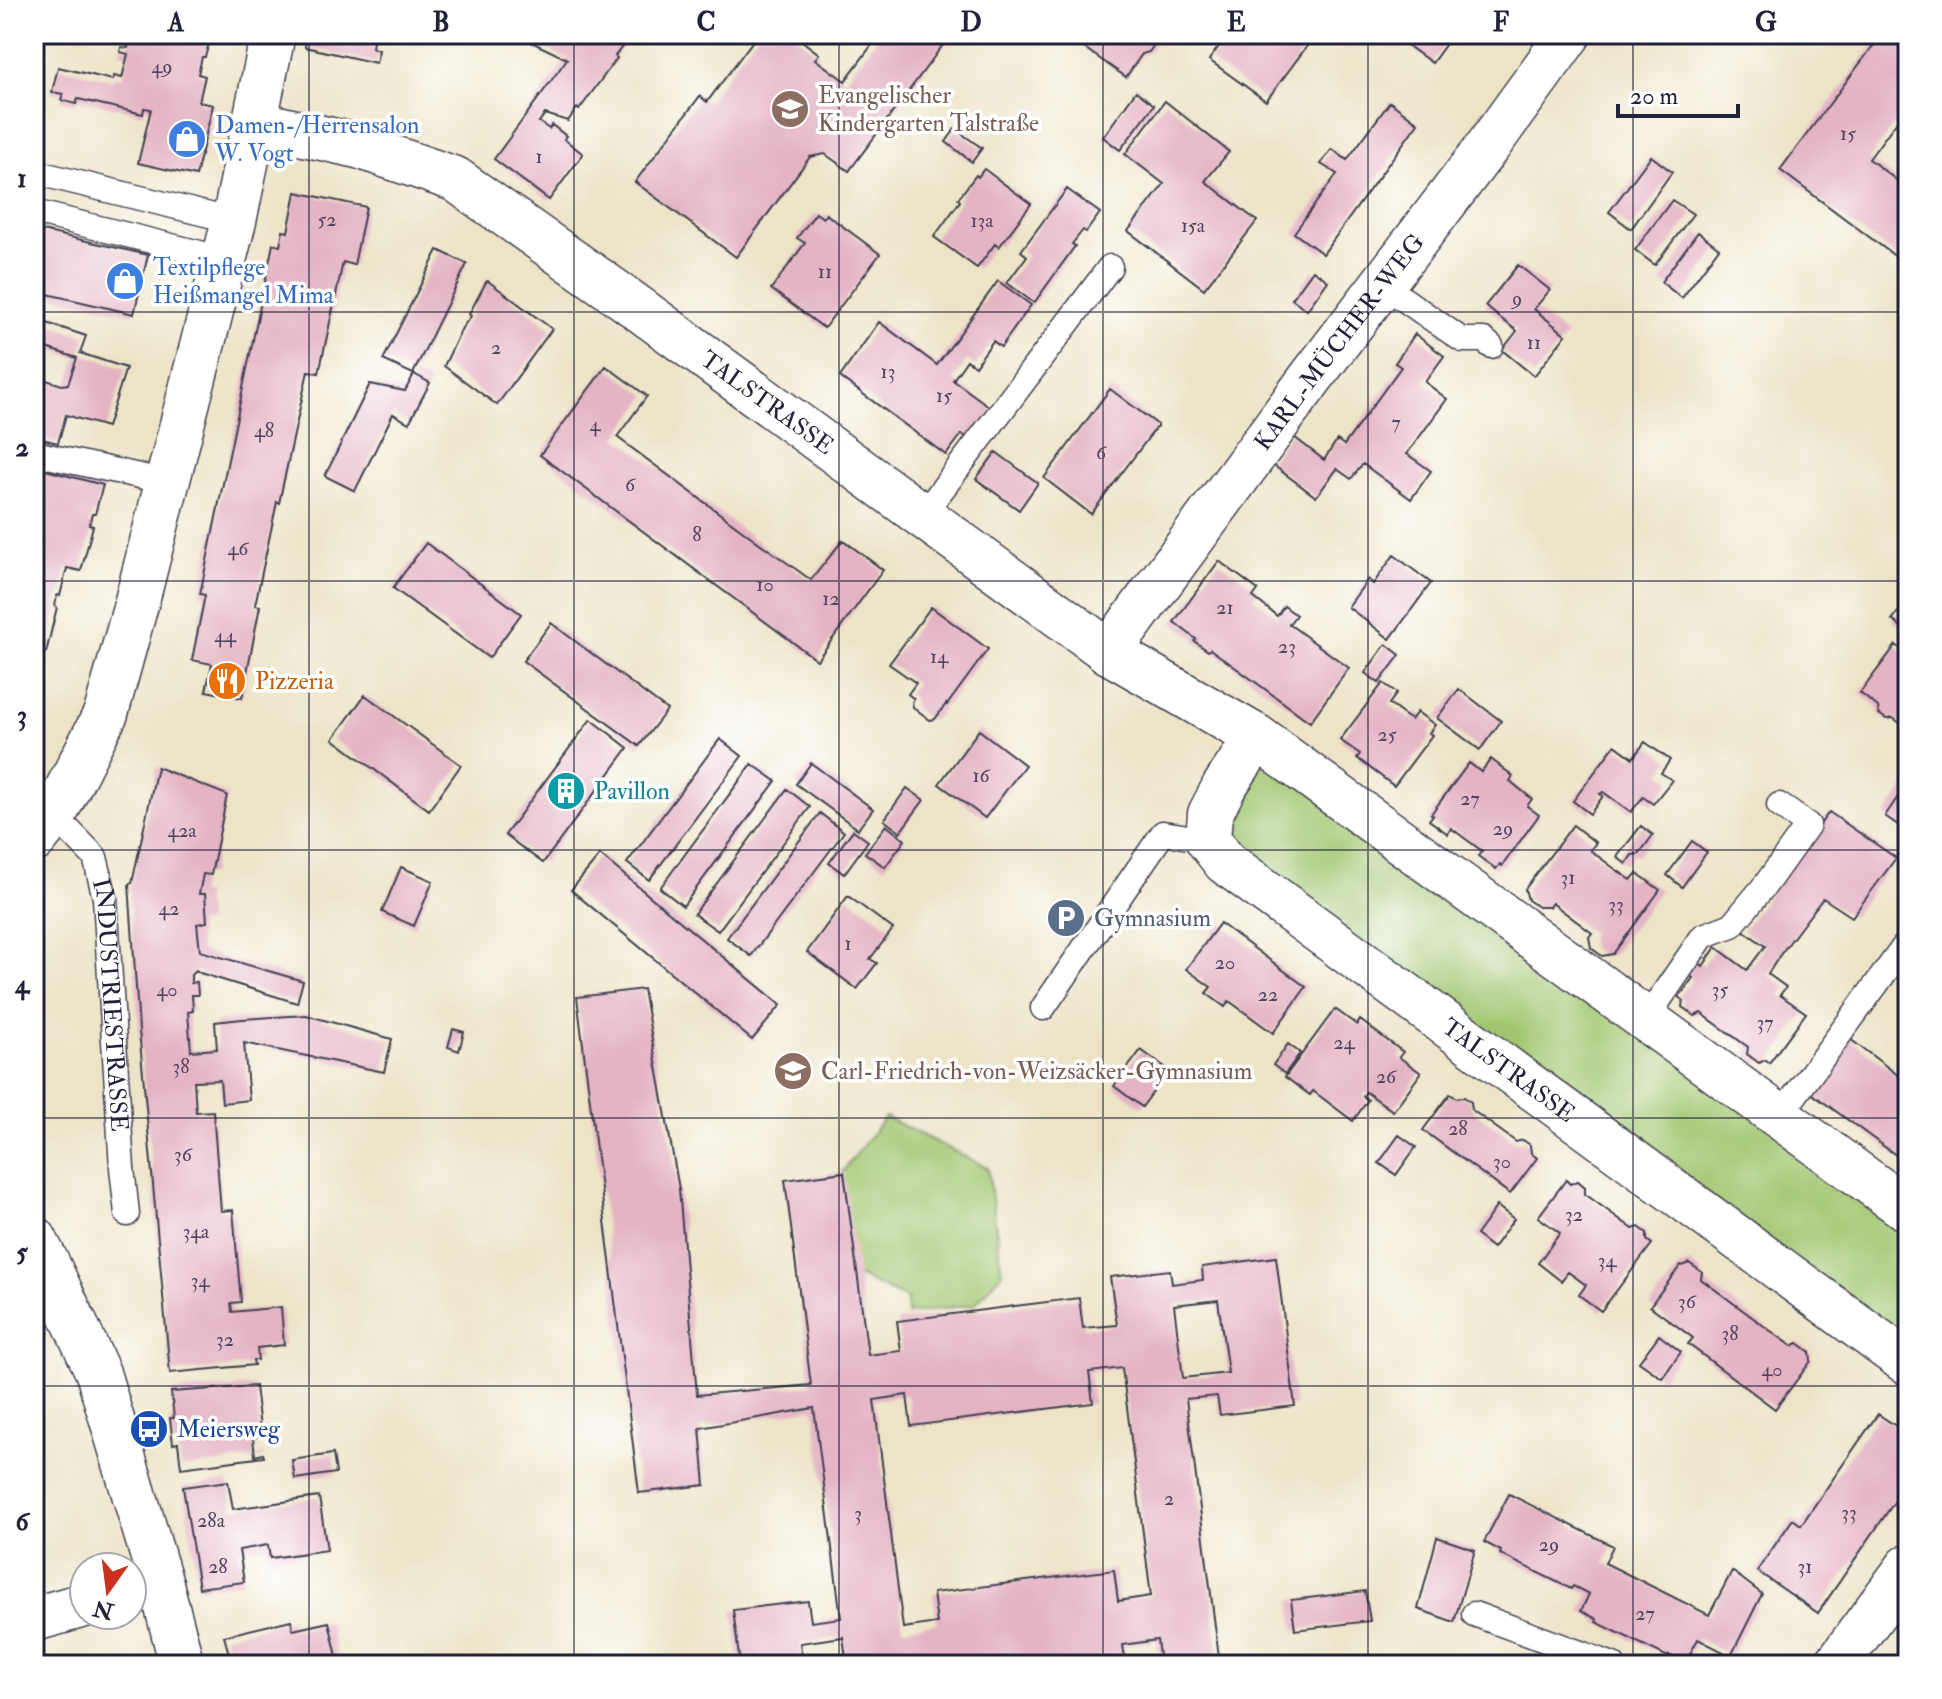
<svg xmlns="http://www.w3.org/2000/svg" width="1942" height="1699" viewBox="0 0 1942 1699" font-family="'IM FELL Double Pica',serif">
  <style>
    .green { fill: #a2c670; stroke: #627456; stroke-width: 2 }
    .building { fill: #e4b3c4; fill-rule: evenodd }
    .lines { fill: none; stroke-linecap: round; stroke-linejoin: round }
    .lane-casing { stroke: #403f50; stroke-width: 27 }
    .street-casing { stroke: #403f50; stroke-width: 47 }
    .secondary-casing { stroke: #403f50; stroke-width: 47 }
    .lane { stroke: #fff; stroke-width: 24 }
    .street { stroke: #fff; stroke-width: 44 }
    .secondary { stroke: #fff; stroke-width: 44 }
    .grid { fill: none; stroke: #22223b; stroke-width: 2; stroke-opacity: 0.55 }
    .labels { text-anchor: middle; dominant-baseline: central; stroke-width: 7; stroke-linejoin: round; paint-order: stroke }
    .number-label { font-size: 20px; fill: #52465d }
    .education-label { font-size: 24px; fill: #785e54; stroke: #fff; text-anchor: start }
    .shop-label { font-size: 24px; fill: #366cbe; stroke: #fff; text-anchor: start }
    .street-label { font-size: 24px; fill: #22223b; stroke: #fff }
    .food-label { font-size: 24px; fill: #c56008; stroke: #fff; text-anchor: start }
    .culture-label { font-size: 24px; fill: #0d838f; stroke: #fff; text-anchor: start }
    .service-label { font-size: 24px; fill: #4e5e75; stroke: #fff; text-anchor: start }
    .transit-label { font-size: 24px; fill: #164399; stroke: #fff; text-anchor: start }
    .neatline { fill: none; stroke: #22223b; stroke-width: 3 }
    .grid-label { font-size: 26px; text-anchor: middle; font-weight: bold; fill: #22223b }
  </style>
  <rect width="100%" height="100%" fill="#fff"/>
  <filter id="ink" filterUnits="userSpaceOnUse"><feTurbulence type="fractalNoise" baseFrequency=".0125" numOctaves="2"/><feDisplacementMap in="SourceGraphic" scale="16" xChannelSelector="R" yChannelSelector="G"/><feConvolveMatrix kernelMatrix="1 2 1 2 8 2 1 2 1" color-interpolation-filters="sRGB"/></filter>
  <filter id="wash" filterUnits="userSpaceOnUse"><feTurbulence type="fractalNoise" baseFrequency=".006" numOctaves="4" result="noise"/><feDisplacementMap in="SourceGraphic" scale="32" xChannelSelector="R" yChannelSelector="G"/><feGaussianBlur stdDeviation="1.8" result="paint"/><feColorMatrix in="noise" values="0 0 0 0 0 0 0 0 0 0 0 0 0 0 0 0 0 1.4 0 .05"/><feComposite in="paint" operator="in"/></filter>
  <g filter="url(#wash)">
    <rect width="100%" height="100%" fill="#ede4c7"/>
    <path class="green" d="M1257,740L1908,1216V1366L1225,866L1212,817Z
      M885,1117L988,1168L1002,1274L975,1304L907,1314V1299L853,1274L840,1175Z"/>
    <g id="blocks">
      <path class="building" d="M132,34H208L206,39L210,40L205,57H202L198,74L205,76L199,102L213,105L196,176L138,163L151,109L144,108L143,114L78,99L76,104L61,100L63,94L52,92L58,67L113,80L114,76L122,78L128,54L120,52L121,47L128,48Z
        M307,34H374L372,48L379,50L376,63L305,47Z
        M527,34H632L615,56L617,58L579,110L577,108L568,121L545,114L539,122L549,129L552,125L566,136L564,139L583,154L549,200L494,159L567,59L525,39Z
        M758,34H793L819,54L815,59L845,81L880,34H951L849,171L825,154L810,157L736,257L635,182L700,96L707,102Z
        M1092,34H1159V38L1149,52L1142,54L1126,77L1083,47Z
        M1228,34H1316L1266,101L1209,60Z
        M1392,34H1453L1432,63Z
        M1882,34H1908V106L1869,159L1908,189V266L1780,170Z
        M1136,91L1154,105L1120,150L1103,137Z
        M1165,101L1229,152L1205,181L1257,221L1204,289L1128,231L1164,184L1125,154Z
        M1390,102L1418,123L1323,254L1294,233L1337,174L1321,164L1332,149L1347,160Z
        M955,129L982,148L972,162L946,142Z
        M1651,156L1672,172L1631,229L1609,212Z
        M984,169L1031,204L999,247L995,244L977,268L934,237L960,201L958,199L976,175L978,177Z
        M1067,189L1100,213L1086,232L1083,230L1072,244L1075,246L1034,303L1007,283L1027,256L1021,251Z
        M296,192L366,207L354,265L343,262L319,373L308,371L279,503L277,502L255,605L260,606L242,698L206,691L212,664L192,660L205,595L200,594L273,244L280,246L283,231L288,232Z
        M1672,200L1693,214L1655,265L1635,250Z
        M816,213L823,218L826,214L880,254L824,328L771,289L805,243L797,238Z
        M34,229L148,255L134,314L34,291Z
        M1698,232L1719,248L1682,298L1661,282Z
        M438,250L467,264L413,374L383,360Z
        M1518,265L1550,290L1534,309L1566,335L1534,376L1502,350L1517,331L1485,306Z
        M1313,270L1328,281L1307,310L1292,299Z
        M488,281L552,329L497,405L444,366L462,328L471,316L469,314L486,282Z
        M998,281L1031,305L1001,347L993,341L975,366L967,360L953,380L994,410L972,441L962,434L946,455L840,377L879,322L937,365Z
        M47,323L86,336L80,353L126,368L107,427L66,415L58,443L34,437V376L62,385L68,384L77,358L40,346Z
        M1415,334L1444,356L1425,382L1447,399L1407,454L1431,471L1411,499L1363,464L1351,479L1337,469L1316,497L1269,462L1290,434L1324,460L1337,440L1344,445L1401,367L1395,363Z
        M606,366L647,396L617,437L754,539L811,580L843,540L883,570L817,660L540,455Z
        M414,374L430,383L409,423L393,414L355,491L325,476L370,384L405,391Z
        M1110,389L1158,425L1091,514L1044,478Z
        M996,452L1038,483L1019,510L976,479Z
        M34,467L103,485L95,514H92L89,525L93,526L81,571L67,568L60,596L57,595L55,606L57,607L46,653L34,650Z
        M426,543L521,614L489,658L393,588Z
        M1394,555L1431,583L1390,639L1348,607L1368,579L1373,584Z
        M1219,561L1258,590L1253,597L1277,616L1284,606L1296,615L1289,624L1349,668L1310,722L1210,649L1208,651L1194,641L1196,639L1174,622Z
        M1908,599V632L1892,620Z
        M931,607L988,649L947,705L946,704L935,719L930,720L913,707L912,702L914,699L908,694L916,683L889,664Z
        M551,623L667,710L639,746L523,661Z
        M1386,644L1400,655L1379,683L1365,673Z
        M1896,645L1908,654V729L1893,718L1886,719L1879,714L1878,707L1860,693Z
        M1383,683L1397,693L1389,704L1411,720L1417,712L1435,725L1429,733L1432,735L1394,786L1357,758L1360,754L1340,740Z
        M1459,689L1501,721L1480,750L1437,718Z
        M365,695L461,765L429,810L333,739Z
        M591,719L628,748L543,863L505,835Z
        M979,730L1025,765L985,818L939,784Z
        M720,739L742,756L649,880L627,863Z
        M1645,742L1670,760L1661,773L1672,780L1653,804L1643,797L1631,812L1603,792L1600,794L1603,796L1590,814L1573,801L1615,745L1633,758Z
        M1491,759L1513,776L1510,781L1532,799L1527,806L1539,815L1502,866L1500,864L1496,869L1478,856L1482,851L1467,840L1451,828L1448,834L1429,820L1433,815L1431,814L1469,763L1481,772Z
        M811,763L873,809L858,829L796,784Z
        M752,764L776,781L683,906L660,888Z
        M157,767L227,795L211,875L203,874L199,894H205L207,922L197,924L200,951L303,981L297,1003L200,973L196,970L191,975V983L197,982L198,995H192L193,1011L188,1012L191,1051L217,1049L215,1022L242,1019L306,1015L392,1039L384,1072L244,1043L249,1100L222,1103L220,1080L194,1081L196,1112L213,1111L221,1211L233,1210L241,1302L231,1303L232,1312L281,1307L284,1345L257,1348L258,1360H253L254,1365L170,1373L139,1030L129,884L132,883Z
        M1908,782V832L1885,816Z
        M907,788L924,800L900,832L884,820Z
        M787,789L810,807L718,931L694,914Z
        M1829,812L1896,858L1852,917L1823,898L1780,955L1768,974L1786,987L1780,995L1806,1013L1769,1063L1765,1060L1759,1063L1747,1054L1748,1047L1701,1013L1695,1016L1682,1007L1683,1000L1679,997L1693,978L1685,972L1695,960L1703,966L1716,947L1747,970L1765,946L1743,930Z
        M820,813L844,832L751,956L727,938Z
        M886,825L905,840L885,867L865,853Z
        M1573,825L1596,843L1590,850L1611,866L1631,880L1637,873L1660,890L1613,954L1602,956L1591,948L1589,937L1592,933L1552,903L1549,907H1538L1528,900L1525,889Z
        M1641,826L1653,835L1639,854L1632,855L1626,864L1617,857Z
        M853,830L868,841L844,874L829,863Z
        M1692,841L1707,852L1682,887L1667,875Z
        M600,855L781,1005L752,1040L571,890Z
        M401,867L433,881L414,926L382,912Z
        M848,896L893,929L870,959L877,963L857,989L807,952Z
        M1220,923L1306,987L1273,1033L1229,1001L1225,1007L1206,993L1211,987L1186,969Z
        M643,989L679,1189L697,1395L811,1385L785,1180L844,1172L868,1355L901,1351L897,1321L1079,1298L1083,1328L1117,1325L1110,1277L1170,1270L1172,1284L1203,1280L1202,1267L1276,1257L1295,1406L1220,1415L1217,1396L1186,1399L1220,1665H1160L1157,1640L1123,1645L1126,1665H847L843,1637L800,1643L803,1665H740L733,1610L808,1601L811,1622L841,1618L814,1408L700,1428L705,1485L639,1493L577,997ZM1218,1300L1228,1373L1183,1378L1174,1305ZM1122,1368L1151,1596L1118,1601L1114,1570L1010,1583L933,1593L937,1623L903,1628L874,1400L907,1395L911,1426L1093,1403L1089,1372Z
        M1335,1009L1357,1025L1360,1020L1403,1052L1399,1057L1421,1073L1393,1111L1366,1092L1363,1096L1368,1100L1353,1121L1313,1091L1310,1095L1285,1077Z
        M453,1029L464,1032L459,1051L448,1047Z
        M1846,1036L1902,1078L1905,1074L1908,1076V1164L1807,1090Z
        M1288,1044L1300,1053L1285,1074L1273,1065Z
        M1141,1050L1169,1070L1142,1107L1114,1086Z
        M1450,1094L1457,1098L1464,1097L1471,1102L1472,1110L1516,1142L1523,1140L1530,1145L1531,1153L1537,1158L1510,1194L1423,1130Z
        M1399,1135L1416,1147L1396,1175L1379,1163Z
        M1566,1180L1570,1184L1578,1181L1585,1187V1194L1633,1229L1639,1227L1647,1233V1240L1652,1244L1601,1311L1579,1295L1586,1285L1568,1272L1561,1281L1538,1263L1560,1233L1538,1217Z
        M1497,1206L1514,1219L1493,1248L1476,1235Z
        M1689,1263L1702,1272L1701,1279L1768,1329L1792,1346L1798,1343L1810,1352L1811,1361L1775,1409L1688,1344L1693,1338L1650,1306L1681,1265L1683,1266Z
        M1659,1335L1681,1352L1662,1378L1639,1362Z
        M255,1386L261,1436L253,1437L255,1456L263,1454L264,1457L181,1468L178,1443L173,1444L170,1418H174L171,1392Z
        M1878,1414L1905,1432L1908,1427V1482L1818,1613L1757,1571L1793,1519L1801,1525Z
        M333,1454L336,1473L295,1479L292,1460Z
        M228,1481L233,1509L319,1497L327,1550L270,1558L268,1545L239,1550L244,1582L199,1588L183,1487Z
        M1509,1494L1613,1546L1605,1563L1709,1615L1732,1571L1762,1594L1731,1656L1698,1639L1685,1663L1669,1655L1668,1657L1596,1622L1597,1619L1581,1611L1589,1594L1573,1586L1571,1589L1500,1554L1501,1551L1484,1542Z
        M1437,1537L1475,1550L1454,1622L1418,1609Z
        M1365,1591L1370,1621L1295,1630L1291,1600Z
        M291,1620L293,1630L329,1622L339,1665H232L224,1636Z"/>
    </g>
  </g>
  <g filter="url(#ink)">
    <use href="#blocks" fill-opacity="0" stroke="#403f50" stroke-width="2"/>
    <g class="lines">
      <defs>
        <g id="lane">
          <path d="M34,172L234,221"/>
          <path d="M34,212L224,259"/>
          <path d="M1382,284L1462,340H1484L1491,346"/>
          <path d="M34,453L167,482"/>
          <path d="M922,516L1110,267"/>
          <path id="s1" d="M54,815L95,857L105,898L122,1168L127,1214"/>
          <path d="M1043,1008L1163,833L1208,840"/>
          <path d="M1646,1019L1703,936L1732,925L1766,884L1808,825L1779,805"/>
          <path d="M1780,1116L1908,941"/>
          <path d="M1474,1614L1613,1665"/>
        </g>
        <g id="street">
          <path id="s2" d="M255,123L358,146L455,179L627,300L1109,652L1257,737L1908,1210"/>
          <path id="s3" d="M1109,652L1310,379L1488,146L1569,34"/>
          <path id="s4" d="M1257,737L1224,787L1210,814L1208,840L1225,862L1908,1363"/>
          <path d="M132,1592L161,1584"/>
          <path d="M34,1619L84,1605"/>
          <path d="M1836,1665L1908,1567"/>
        </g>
        <path id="secondary" d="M34,840L54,815L106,713L137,601L234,221L273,34
          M34,1238L48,1265L98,1373L161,1584L182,1665"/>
      </defs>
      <use href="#lane" class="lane-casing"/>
      <use href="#street" class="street-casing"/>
      <use href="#secondary" class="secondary-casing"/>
      <use href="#lane" class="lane"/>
      <use href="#street" class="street"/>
      <use href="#secondary" class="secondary"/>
    </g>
  </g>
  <path class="grid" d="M309,34V1665M574,34V1665M839,34V1665M1103,34V1665M1368,34V1665M1633,34V1665M34,312H1908M34,581H1908M34,850H1908M34,1118H1908M34,1386H1908"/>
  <defs>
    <symbol id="school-disc" viewBox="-11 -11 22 22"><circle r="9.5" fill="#8d6e63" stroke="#fff"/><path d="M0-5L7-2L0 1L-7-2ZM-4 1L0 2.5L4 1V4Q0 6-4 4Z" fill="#fff"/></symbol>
    <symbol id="shop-disc" viewBox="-11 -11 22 22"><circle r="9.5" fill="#3f7fe0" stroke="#fff"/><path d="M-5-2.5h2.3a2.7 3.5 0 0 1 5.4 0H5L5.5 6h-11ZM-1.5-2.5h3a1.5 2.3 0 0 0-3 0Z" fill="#fff"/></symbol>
    <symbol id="restaurant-disc" viewBox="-11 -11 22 22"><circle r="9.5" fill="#e8710a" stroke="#fff"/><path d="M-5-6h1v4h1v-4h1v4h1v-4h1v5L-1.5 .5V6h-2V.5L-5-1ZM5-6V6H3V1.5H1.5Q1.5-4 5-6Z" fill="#fff"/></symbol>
    <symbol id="building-disc" viewBox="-11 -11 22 22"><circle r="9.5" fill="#0f9aa8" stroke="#fff"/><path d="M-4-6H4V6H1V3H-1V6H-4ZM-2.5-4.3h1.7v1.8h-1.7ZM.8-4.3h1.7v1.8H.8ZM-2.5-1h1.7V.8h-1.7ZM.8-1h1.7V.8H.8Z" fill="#fff"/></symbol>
    <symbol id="parking-disc" viewBox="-11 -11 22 22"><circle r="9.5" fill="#5c6f8a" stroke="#fff"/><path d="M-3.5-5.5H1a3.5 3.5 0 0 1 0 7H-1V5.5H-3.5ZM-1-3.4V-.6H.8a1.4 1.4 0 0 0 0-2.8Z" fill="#fff"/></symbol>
    <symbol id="bus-disc" viewBox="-11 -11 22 22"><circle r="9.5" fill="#1a4fb4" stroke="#fff"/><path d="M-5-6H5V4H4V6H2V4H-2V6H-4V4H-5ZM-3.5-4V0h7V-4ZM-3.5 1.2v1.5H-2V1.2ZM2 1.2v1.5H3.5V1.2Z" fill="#fff"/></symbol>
  </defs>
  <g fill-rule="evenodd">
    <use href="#school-disc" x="768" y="87" width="44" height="44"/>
    <use href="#shop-disc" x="165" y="117" width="44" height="44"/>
    <use href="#shop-disc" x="103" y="259" width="44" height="44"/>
    <use href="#restaurant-disc" x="205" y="659" width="44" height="44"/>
    <use href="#building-disc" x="544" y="769" width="44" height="44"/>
    <use href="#parking-disc" x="1044" y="896" width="44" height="44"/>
    <use href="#school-disc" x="771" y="1049" width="44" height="44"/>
    <use href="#bus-disc" x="127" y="1407" width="44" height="44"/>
  </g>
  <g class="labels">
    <g class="number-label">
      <text x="162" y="66">49</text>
      <text x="1848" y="133">15</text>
      <text x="539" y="156">1</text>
      <text x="327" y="219">52</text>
      <text x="982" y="220">13a</text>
      <text x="1193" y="225">15a</text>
      <text x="825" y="271">11</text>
      <text x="1517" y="298">9</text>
      <text x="1534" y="342">11</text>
      <text x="496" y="347">2</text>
      <text x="888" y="371">13</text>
      <text x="944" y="395">15</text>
      <text x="1396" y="422">7</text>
      <text x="595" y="424">4</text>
      <text x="264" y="430">48</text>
      <text x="1101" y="452">6</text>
      <text x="630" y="484">6</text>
      <text x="697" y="534">8</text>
      <text x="238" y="548">46</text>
      <text x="765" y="584">10</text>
      <text x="831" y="598">12</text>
      <text x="1225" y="607">21</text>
      <text x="225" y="635">44</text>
      <text x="1287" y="646">23</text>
      <text x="939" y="656">14</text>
      <text x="1387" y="734">25</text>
      <text x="981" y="775">16</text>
      <text x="1470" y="798">27</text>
      <text x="1503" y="828">29</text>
      <text x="182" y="830">42a</text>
      <text x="1568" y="877">31</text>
      <text x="1616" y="904">33</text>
      <text x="169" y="908">42</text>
      <text x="848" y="943">1</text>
      <text x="1225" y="962">20</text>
      <text x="167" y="989">40</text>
      <text x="1720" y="989">35</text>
      <text x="1268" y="994">22</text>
      <text x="1765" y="1022">37</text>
      <text x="1344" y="1042">24</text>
      <text x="181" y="1066">38</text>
      <text x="1386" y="1076">26</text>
      <text x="1458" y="1128">28</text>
      <text x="183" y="1154">36</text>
      <text x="1502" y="1161">30</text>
      <text x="1574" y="1214">32</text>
      <text x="196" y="1231">34a</text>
      <text x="1607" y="1260">34</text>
      <text x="200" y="1280">34</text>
      <text x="1687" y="1301">36</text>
      <text x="1730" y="1333">38</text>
      <text x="225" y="1339">32</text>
      <text x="1772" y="1369">40</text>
      <text x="1169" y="1498">2</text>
      <text x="1849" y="1512">33</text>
      <text x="858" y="1513">3</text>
      <text x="211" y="1520">28a</text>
      <text x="1549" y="1544">29</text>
      <text x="218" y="1566">28</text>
      <text x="1805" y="1566">31</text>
      <text x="1645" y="1613">27</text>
    </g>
    <g class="education-label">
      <text x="818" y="95">Evangelischer<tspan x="818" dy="28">Kindergarten Talstraße</tspan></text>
      <text x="821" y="1071">Carl-Friedrich-von-Weizsäcker-Gymnasium</text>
    </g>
    <g class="shop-label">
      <text x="215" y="125">Damen-/Herrensalon<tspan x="215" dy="28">W. Vogt</tspan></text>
      <text x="153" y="267">Textilpflege<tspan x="153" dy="28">Heißmangel Mima</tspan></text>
    </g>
    <g class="street-label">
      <text stroke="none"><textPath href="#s3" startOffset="386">KARL-MÜCHER-WEG</textPath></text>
      <text stroke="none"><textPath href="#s2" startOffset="592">TALSTRASSE</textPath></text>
      <text stroke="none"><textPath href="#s1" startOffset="208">INDUSTRIESTRASSE</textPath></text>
      <text stroke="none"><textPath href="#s4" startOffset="496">TALSTRASSE</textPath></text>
    </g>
    <g class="food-label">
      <text x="255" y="681">Pizzeria</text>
    </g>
    <g class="culture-label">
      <text x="594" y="791">Pavillon</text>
    </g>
    <g class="service-label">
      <text x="1094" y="918">Gymnasium</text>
    </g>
    <g class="transit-label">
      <text x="177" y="1429">Meiersweg</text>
    </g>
  </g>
  <rect width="1942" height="1699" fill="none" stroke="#fff" stroke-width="88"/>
  <g transform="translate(108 1591) rotate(194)"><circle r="38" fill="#ffffff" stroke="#a7a7b1" stroke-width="2"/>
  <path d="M0-6L14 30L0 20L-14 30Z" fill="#c8321e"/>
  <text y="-12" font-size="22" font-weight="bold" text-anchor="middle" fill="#22223b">N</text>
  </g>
  <path d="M1618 104v12h120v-12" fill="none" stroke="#22223b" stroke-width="4"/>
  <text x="1630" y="104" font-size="24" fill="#22223b" stroke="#ffffff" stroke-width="6" paint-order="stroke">20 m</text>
  <rect x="44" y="44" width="1854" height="1611" class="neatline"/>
  <g class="grid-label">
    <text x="176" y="31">A</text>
    <text x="441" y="31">B</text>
    <text x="706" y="31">C</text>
    <text x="971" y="31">D</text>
    <text x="1236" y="31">E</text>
    <text x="1501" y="31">F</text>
    <text x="1766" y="31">G</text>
    <text x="22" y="187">1</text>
    <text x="22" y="456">2</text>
    <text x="22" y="724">3</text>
    <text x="22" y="993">4</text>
    <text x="22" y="1261">5</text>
    <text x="22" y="1530">6</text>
  </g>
</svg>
